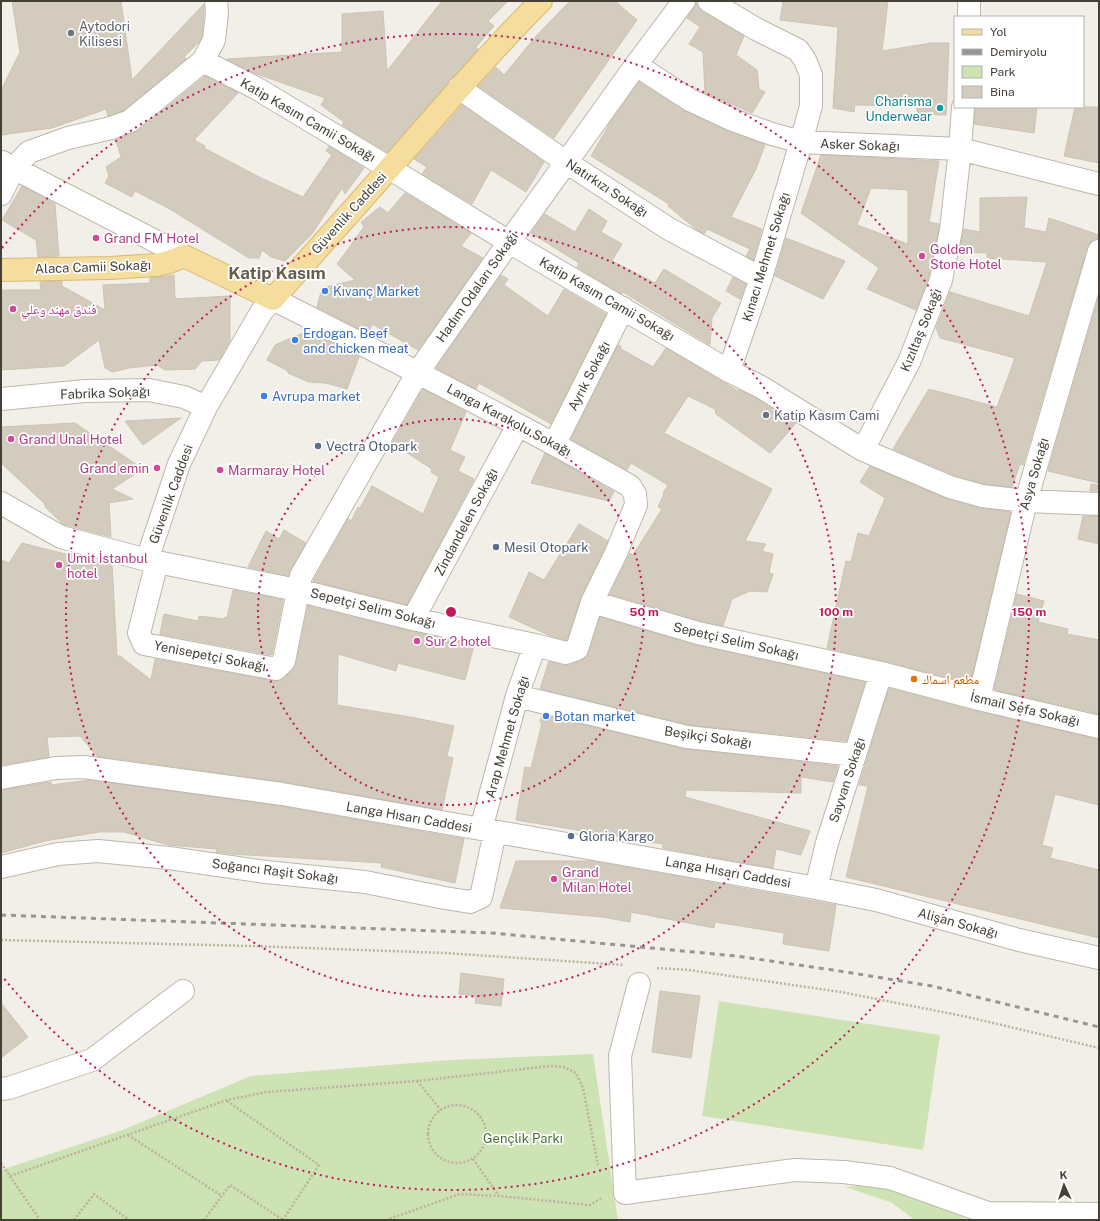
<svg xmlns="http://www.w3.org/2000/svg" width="1100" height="1221" viewBox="0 0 1100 1221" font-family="'Public Sans','Noto Naskh Arabic',sans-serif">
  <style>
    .green { fill: #cde3b4 }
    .building { fill: #d3cbbe; stroke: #cdc3b2; fill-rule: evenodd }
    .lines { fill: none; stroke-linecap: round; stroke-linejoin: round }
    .minor-casing { stroke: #bdb7ab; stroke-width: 24 }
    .major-casing { stroke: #d9ba6f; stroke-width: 24 }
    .path { stroke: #bdb29e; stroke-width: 2.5; stroke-dasharray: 2 2; stroke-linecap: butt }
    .minor { stroke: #fff; stroke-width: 22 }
    .major { stroke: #f5dd9e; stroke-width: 22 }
    .rail { stroke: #969696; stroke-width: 3; stroke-dasharray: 5 5; stroke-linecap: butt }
    .ring { fill: none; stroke: #c2185b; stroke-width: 2; stroke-dasharray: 2 4 }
    .worship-dot { fill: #6b7280; stroke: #fff; stroke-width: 1.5 }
    .culture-dot { fill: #0f9aa8; stroke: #fff; stroke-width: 1.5 }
    .hotel-dot { fill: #d1479c; stroke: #fff; stroke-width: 1.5 }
    .shop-dot { fill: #3f7fe0; stroke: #fff; stroke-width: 1.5 }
    .service-dot { fill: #5c6f8a; stroke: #fff; stroke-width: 1.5 }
    .food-dot { fill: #e8710a; stroke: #fff; stroke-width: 1.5 }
    .labels { text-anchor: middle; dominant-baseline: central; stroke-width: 3.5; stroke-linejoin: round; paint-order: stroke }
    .worship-label { font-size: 13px; fill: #5b616d; stroke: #fff; text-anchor: start }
    .culture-label { font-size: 13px; fill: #0d838f; stroke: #fff; text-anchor: end }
    .street-label { font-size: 13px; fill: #454037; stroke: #fff }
    .hotel-label { font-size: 13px; fill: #b23c85; stroke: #fff; text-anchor: start }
    .shop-label { font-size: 13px; fill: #366cbe; stroke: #fff; text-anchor: start }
    .service-label { font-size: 13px; fill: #4e5e75; stroke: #fff; text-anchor: start }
    .food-label { font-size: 13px; fill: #c56008; stroke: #fff; text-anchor: start }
    .park-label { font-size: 13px; fill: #487130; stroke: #fff }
    .district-label { font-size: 17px; font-weight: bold; fill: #675d4f; stroke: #fff }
    .centre { fill: #c2185b; stroke: #fff; stroke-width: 2 }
    .ring-label { font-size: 12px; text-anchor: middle; font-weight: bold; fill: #c2185b; stroke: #fff; stroke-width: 3.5; stroke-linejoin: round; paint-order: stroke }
  </style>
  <rect width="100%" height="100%" fill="#f2efe8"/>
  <path class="green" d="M719,1001L940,1035L923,1150L702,1116Z
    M593,1054L618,1220H1V1170L120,1131L251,1076L450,1060Z
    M887,1184L930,1201L968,1220H915L892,1203L846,1187Z"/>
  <path class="building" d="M12,1H121L132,80L204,4V13L202,36L199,42L184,57L186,59L124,110L108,116L106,109L52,128L1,135V90L20,52Z
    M442,1H508L488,21L494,26L476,47L478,49L387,152L342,125L344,122L321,105L325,98L254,73L227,59L342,52V14L383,11L387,71Z
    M570,1H615L637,20L554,138L478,86L496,67L504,75L537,35Z
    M696,1L698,7L703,12L744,36L736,55L757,70L759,89L765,92L752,113L705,93L703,52L689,44L700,27L687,18L694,8Z
    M783,1H888L882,51L931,43H949L946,115L917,114V106L855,105L854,112L833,108L838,27L780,20Z
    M205,76L238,93L194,140L205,146L204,148L261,178L303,197L332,155L326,151L329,146L364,168L345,194L342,188L312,234L285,261L271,257L262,250L259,258H249L168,208L135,191L132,197L105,183L109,176L106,167L121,157L116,140L138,131Z
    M639,82L685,111L728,131L765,145L756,169L731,217L762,229L753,260L746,256L750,249L707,229L704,234L697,230L668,206L669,204L591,156L610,123Z
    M462,105L544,162L526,192L491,170L472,204L422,174L427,167L414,159Z
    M999,107H1037L1034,133L974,124L975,108H999Z
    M1075,107H1099V163L1064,156Z
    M821,155L939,161L929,222L939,224V228L929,276L916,310L867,289L879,268L801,213ZM871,188L908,190V244L857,225Z
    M22,186L55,204L59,256L38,257L36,240L2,220Z
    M405,193L471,233L461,246L483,258L418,350L372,324L369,334L317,307L322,288L355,280L337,264L364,227L361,222L380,207L388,213Z
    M1027,197L1024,228L1046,232L1049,218L1099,235V239L1091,242L1087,248L1023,465L1020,464L1012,487L984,484L954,475L893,449L929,389L997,407L1015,358L940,338L936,328L950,292L1029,316L1047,262L987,258V253L959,252L964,229L980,232V198Z
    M589,209L607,221L601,232L622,244L612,261L655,283L664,269L721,303L712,318L710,345L623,292L622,294L577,267L579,263L531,233L545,214L575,232Z
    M786,238L845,261L823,299L775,276Z
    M174,275L175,299L230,296V340L219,360L202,361L195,369L165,370L157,365L129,368L112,372L105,368L99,340L64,366L1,370V290H41L40,282L62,281V286L105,310L103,285L150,283V278Z
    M501,275L508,279L504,285L548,316L564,289L606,314L551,424L479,383L476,389L436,368Z
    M733,277L746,284L740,299L726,291Z
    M1099,296V483L1048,471Z
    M308,331L359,357L347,389L326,383L309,382L288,373V371L267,360L275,345Z
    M618,345L621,346V349L653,367L666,348L738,391L739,390L755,398L796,423L770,453L716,414L715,409L688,396L664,433L772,489L745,541L766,544L762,551L773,554L769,573L773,574L767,592L750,591L732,599L723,626L701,621L610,594L630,553L633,555L662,509L658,507L664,494L663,493L668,485L631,463L627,470L571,439Z
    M423,389L466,412L450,450L465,457L458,471L474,479L407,605L313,581L348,519L351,521L358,507L360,508L372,486L423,514L439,477L431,472L432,469L392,443Z
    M181,418L143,445L125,421Z
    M75,423L143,469L112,489L133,499L109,503L111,537L66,525L62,523L46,508L44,503L1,463V427Z
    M545,453L614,492L609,501L531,483Z
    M870,466L947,499L979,508L1011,512L970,684L884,661L827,648L846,561L851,562L858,533L869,536L885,498L860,482Z
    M1091,484L1099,485V491H1090Z
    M1083,516H1099V544L1078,539Z
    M579,524L608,541L581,596L567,639L565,640L553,637L509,617L529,572L544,580Z
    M284,530L306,543L290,570L288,576L248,567L266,531L279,539Z
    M22,543L104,564L100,560L112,564L117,656H120L151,680L155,659L274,681H280L293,670L296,664L308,606L410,631L474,645L465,680L398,663L396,671L338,654L337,705L416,718L454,726L447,756L453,758L442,810L284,782L97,756L80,736L47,737L49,757L1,765V560L9,563Z
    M233,590L283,600L272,655L160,634L164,614L198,621L199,616L224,619L225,617L227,618Z
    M1017,594L1044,601L1038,622L1068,629L1067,634L1099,640V714L994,690Z
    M600,617L695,645L865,682L846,741L689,725L540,689L549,661L563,665H570L581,661L586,657L589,653Z
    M889,688L976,711L1099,739V805L1055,794L1042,845L1053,848L1050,858L1099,870V938L846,877L868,786L859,785Z
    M542,715L686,749L838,766L833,782L801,777V793L686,790L685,797L810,831L801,855L776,849L773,868L663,848V844L516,820L525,767L531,768L542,723L540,722Z
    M89,780L280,806L464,839L455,883L381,867L382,863L232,854L216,852L217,849L168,845L124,832H99L45,841L1,853V790L51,782V785Z
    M516,861H592L836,905L829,951L783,944L784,933L715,922L714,928L631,912L630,922L602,917L500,908Z
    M461,973L504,979L501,1006L475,1003L476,996L459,994Z
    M660,991L700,996L691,1058L652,1052Z
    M1,1003L28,1037L1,1058Z"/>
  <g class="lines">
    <defs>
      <path id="minor" d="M709,1L756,29L798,50L805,60L811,75V106L801,142L761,278L729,371
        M969,17V1
        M203,61L256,88L389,168L509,242L729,371L761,387L863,450L950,487L982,496L1026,501L1099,504
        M636,65L690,100L733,120L772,134L801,142L960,149L1099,184
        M459,88L566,162L669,229L761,278
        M2,162L184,256
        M1,194L14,168L29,152L68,138L111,128L130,121L203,61L214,40L217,13L216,1
        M1,399L85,391L149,390L184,397L206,407
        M555,443L623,308
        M863,450L909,362L941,280L951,230L960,149L963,107
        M1,503L61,537L147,560L297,590L413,619L535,645L566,653L577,649L592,602L698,633L881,673L979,699L1099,727
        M147,560L179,464L206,407L262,311L273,299C393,360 513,420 630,486L635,494L636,505L616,553L592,602
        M157,562L139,633L144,644L276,669L284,661L301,576L418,372L509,242L636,65L684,1
        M413,619L518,425
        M517,696L687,737L855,755
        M979,699L1026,501L1099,251
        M1,778L56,768L84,767L282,794L816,888L876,900L1019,940L1099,958
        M481,829L517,696L535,645
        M1,867L58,854L98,851L169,858L266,872L365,882L445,898L470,902L481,897L495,832
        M816,888L827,843L881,673
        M639,984L620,1056L625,1193L795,1170L844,1172L890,1178L988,1213L1099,1214
        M1,1089L9,1088L92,1060L183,991"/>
      <path id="major" d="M1,270L110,268L156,265L169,262L184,256L273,299C321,245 369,192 416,138C457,91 497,45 541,1"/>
    </defs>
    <use href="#minor" class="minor-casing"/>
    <use href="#major" class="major-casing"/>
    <path class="path" d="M1,940L251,946L445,953L624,965
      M657,968L689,970L841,992L968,1017L1099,1048
      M417,1081L441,1110
      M227,1101L319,1165L283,1220
      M428 1134a29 29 0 1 1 58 0a29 29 0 1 1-58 0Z
      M128,1135L222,1196
      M473,1159L499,1196
      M1,1163L40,1220
      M10,1176L227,1100L266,1092L417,1081L550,1066L564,1067L576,1073L583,1088L598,1165
      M74,1220L94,1194L129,1220
      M204,1220L230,1185L283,1220
      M386,1220L460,1194L499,1196L590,1205L601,1198"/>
    <use href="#minor" class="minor"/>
    <use href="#major" class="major"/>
    <path class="rail" d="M1,915L492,933L736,956L833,970L932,986L1099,1027"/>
  </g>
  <g class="ring">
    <circle cx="451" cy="612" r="193"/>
    <circle cx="451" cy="612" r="385"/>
    <path d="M2 248A578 578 0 1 1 2 976"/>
  </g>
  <g class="worship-dot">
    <circle cx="71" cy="33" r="4"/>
    <circle cx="766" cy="415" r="4"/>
  </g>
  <circle class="culture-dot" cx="940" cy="108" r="4"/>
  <g class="hotel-dot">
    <circle cx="96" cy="238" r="4"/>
    <circle cx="922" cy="256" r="4"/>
    <circle cx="13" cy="309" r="4"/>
    <circle cx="11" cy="439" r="4"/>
    <circle cx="157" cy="468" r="4"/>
    <circle cx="220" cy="470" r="4"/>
    <circle cx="59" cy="565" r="4"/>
    <circle cx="417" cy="641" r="4"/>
    <circle cx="554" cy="879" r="4"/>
  </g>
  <g class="shop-dot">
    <circle cx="325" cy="291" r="4"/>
    <circle cx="295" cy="340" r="4"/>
    <circle cx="264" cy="396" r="4"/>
    <circle cx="546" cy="716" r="4"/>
  </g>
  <g class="service-dot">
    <circle cx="318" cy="446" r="4"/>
    <circle cx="496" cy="547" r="4"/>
    <circle cx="571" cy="836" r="4"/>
  </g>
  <circle class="food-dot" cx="914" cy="679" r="4"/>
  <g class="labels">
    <g class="worship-label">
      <text x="79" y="26">Aytodori<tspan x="79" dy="15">Kilisesi</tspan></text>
      <text x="774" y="415">Katip Kasım Cami</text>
    </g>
    <g class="culture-label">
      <text x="932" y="101">Charisma<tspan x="932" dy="15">Underwear</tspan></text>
    </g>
    <g class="street-label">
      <text transform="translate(308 120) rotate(30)">Katip Kasım Camii Sokağı</text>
      <text transform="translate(860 145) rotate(2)">Asker Sokağı</text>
      <text transform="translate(607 188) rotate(33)">Natırkızı Sokağı</text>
      <text transform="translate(349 213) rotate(-48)">Güvenlik Caddesi</text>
      <text transform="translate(766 257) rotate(-73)">Kınacı Mehmet Sokağı</text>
      <text transform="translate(93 267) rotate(-2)">Alaca Camii Sokağı</text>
      <text transform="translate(477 287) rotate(-55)">Hadım Odaları Sokağı</text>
      <text transform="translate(607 299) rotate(30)">Katip Kasım Camii Sokağı</text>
      <text transform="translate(921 330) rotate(-68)">Kızıltaş Sokağı</text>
      <text transform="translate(589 376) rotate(-63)">Ayrık Sokağı</text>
      <text transform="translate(105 393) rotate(-2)">Fabrika Sokağı</text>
      <text transform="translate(509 420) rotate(28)">Langa Karakolu Sokağı</text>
      <text transform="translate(1034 474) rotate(-74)">Asya Sokağı</text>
      <text transform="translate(171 494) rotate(-70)">Güvenlik Caddesi</text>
      <text transform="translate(466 522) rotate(-62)">Zindandelen Sokağı</text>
      <text transform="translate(373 608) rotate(14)">Sepetçi Selim Sokağı</text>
      <text transform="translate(736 641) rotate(13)">Sepetçi Selim Sokağı</text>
      <text transform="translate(210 656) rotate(11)">Yenisepetçi Sokağı</text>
      <text transform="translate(1025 709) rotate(13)">İsmail Sefa Sokağı</text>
      <text transform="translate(507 737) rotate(-74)">Arap Mehmet Sokağı</text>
      <text transform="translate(708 737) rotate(8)">Beşikçi Sokağı</text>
      <text transform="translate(847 780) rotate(-72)">Sayvan Sokağı</text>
      <text transform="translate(409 817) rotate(10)">Langa Hısarı Caddesi</text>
      <text transform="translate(275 871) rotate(7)">Soğancı Raşit Sokağı</text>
      <text transform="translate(728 872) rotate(10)">Langa Hısarı Caddesi</text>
      <text transform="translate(958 923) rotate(15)">Alişan Sokağı</text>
    </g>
    <g class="hotel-label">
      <text x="104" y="238">Grand FM Hotel</text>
      <text x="930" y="249">Golden<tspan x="930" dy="15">Stone Hotel</tspan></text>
      <text x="21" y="309">فندق مهند وعلي</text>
      <text x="19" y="439">Grand Unal Hotel</text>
      <text x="149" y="468" text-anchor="end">Grand emin</text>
      <text x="228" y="470">Marmaray Hotel</text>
      <text x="67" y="558">Umit İstanbul<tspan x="67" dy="15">hotel</tspan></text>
      <text x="425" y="641">Sur 2 hotel</text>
      <text x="562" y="872">Grand<tspan x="562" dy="15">Milan Hotel</tspan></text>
    </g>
    <g class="shop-label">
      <text x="333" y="291">Kıvanç Market</text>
      <text x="303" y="333">Erdogan. Beef<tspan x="303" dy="15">and chicken meat</tspan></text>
      <text x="272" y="396">Avrupa market</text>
      <text x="554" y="716">Botan market</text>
    </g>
    <g class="service-label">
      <text x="326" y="446">Vectra Otopark</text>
      <text x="504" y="547">Mesil Otopark</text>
      <text x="579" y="836">Gloria Kargo</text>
    </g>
    <g class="food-label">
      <text x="922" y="679">مطعم اسماك</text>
    </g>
    <g class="park-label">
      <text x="523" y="1138">Gençlik Parkı</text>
    </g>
    <g class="district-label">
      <text x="277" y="273">Katip Kasım</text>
    </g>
  </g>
  <circle cx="451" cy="612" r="6" class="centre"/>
  <g class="ring-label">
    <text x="644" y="616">50 m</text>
    <text x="836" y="616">100 m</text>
    <text x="1029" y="616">150 m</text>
  </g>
  <rect width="1100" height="1221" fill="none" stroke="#454037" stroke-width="4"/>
  <rect x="954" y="16" width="130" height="92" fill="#ffffff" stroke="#b5b3af"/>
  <rect x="962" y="29" width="20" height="6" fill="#f5dd9e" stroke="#b5b3af"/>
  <text x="990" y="36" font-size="12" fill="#454037">Yol</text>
  <rect x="962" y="49" width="20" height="6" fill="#969696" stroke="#b5b3af"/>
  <text x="990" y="56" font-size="12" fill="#454037">Demiryolu</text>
  <rect x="962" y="66" width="20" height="12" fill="#cde3b4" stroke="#b5b3af"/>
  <text x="990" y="76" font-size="12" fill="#454037">Park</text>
  <rect x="962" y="86" width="20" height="12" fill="#d3cbbe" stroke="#b5b3af"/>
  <text x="990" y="96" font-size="12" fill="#454037">Bina</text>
  <g transform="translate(1064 1185) rotate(357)" stroke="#ffffff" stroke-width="3" paint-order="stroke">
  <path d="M0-3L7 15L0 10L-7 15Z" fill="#454037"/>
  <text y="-6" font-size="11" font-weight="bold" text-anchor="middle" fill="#454037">K</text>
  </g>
</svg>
